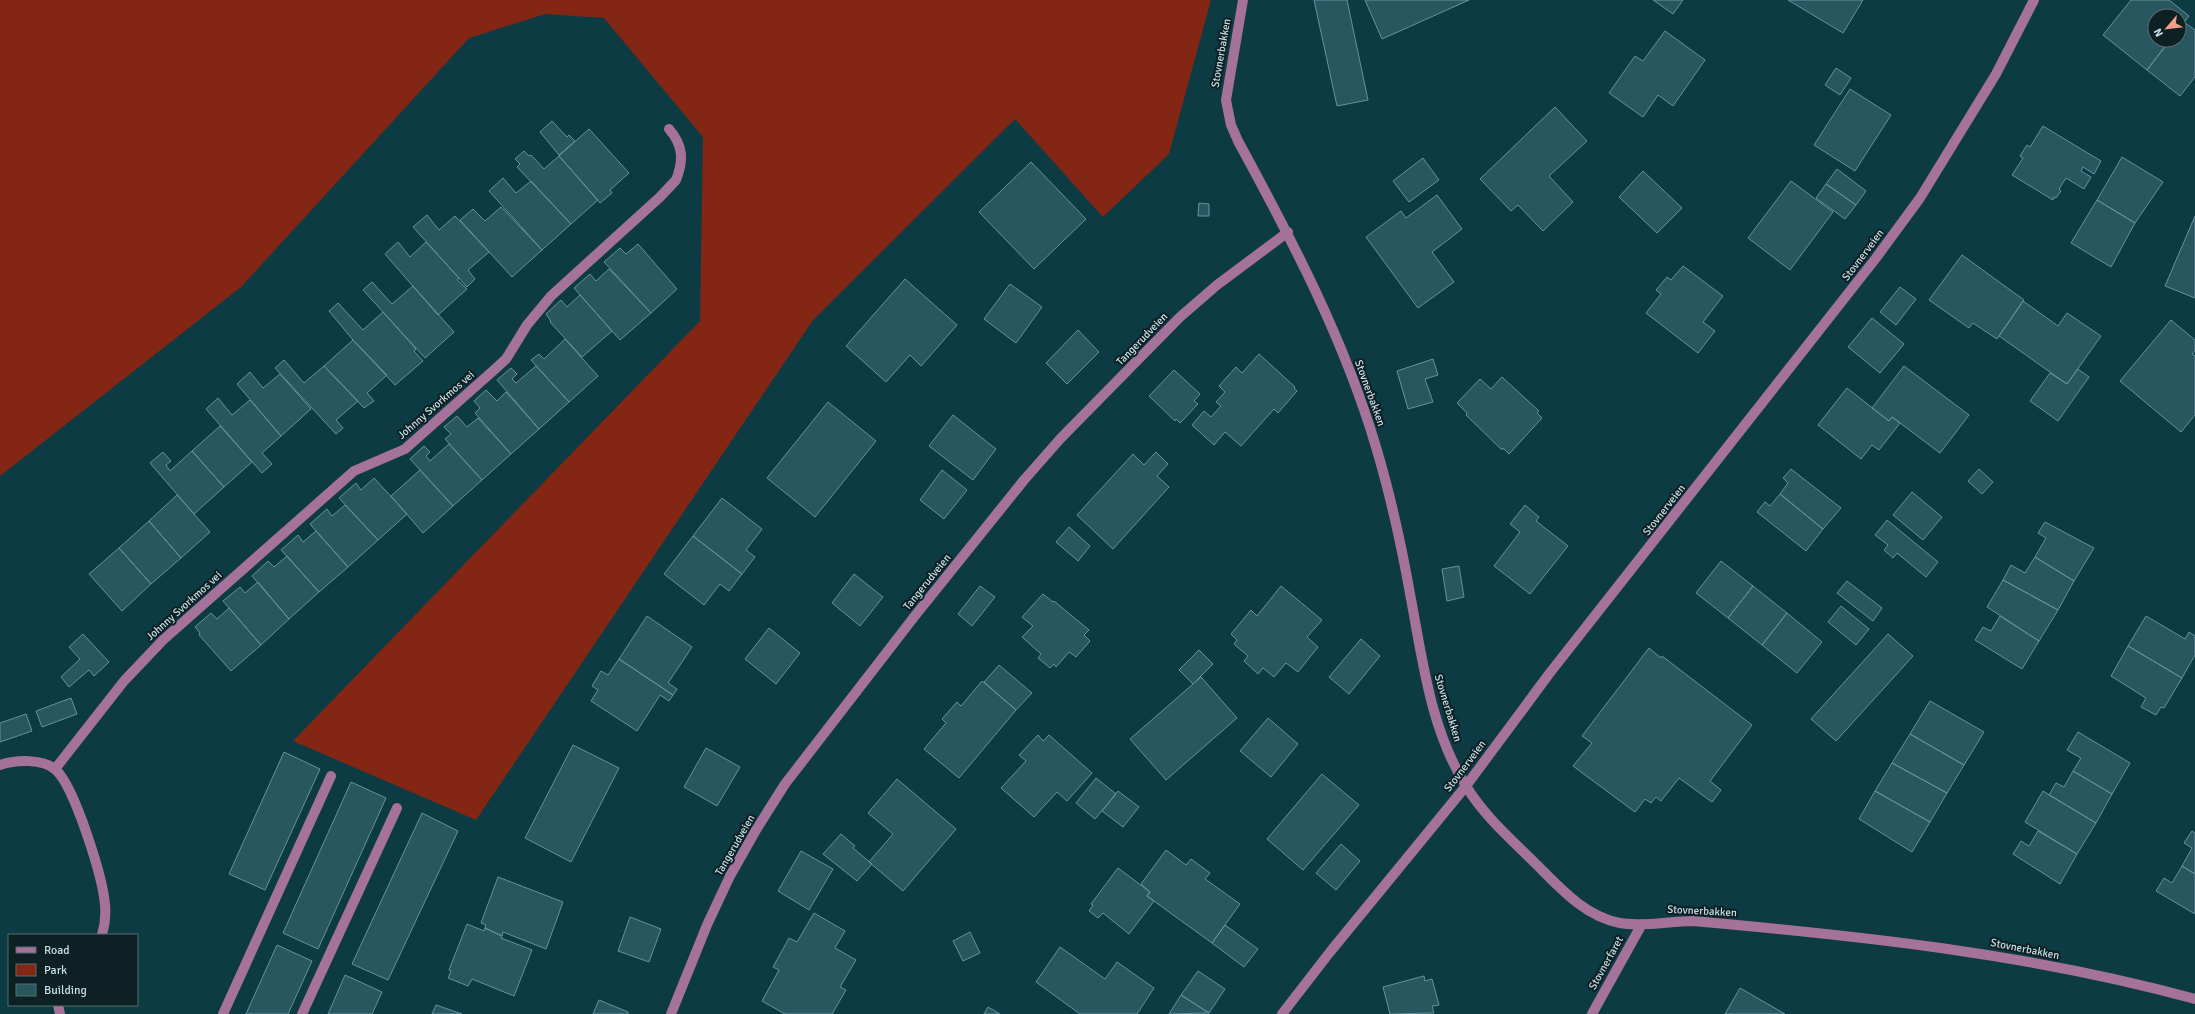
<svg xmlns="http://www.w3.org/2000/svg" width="2195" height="1014" viewBox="0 0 2195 1014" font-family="Signika,sans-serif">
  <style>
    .green { fill: #832613 }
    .building { fill: #295760; stroke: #66929c }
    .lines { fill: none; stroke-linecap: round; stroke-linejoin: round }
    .minor { stroke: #a5729c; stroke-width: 10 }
    .labels { text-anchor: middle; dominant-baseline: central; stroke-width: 4; stroke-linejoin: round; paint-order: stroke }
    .street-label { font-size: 11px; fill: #c8dfe4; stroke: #0d2024 }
  </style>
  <rect width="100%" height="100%" fill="#0d3b44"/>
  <path class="green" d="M0,0H1211L1169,154L1103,217L1015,119L813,320L476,820L293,741L700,321L703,137L604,18L545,14L469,38L241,287L0,476Z"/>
  <path class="building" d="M1314,0H1347L1368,100L1337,106Z
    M1365,0H1469L1382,39Z
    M1653,0H1683L1673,14Z
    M1788,0H1863L1843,33Z
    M2131,0H2169L2189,16L2179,29V16H2155V40H2170L2147,70L2103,35Z
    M2184,22L2195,30V77L2180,96L2147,70L2170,40H2179V29Z
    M1665,31L1705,60L1673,106L1658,95L1643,117L1609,93L1635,56L1643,61Z
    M1836,68L1851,78L1840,95L1825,85Z
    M1850,89L1891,115L1855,171L1814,145Z
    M1555,107L1587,141L1549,176L1573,202L1543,231L1518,205L1511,211L1480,179Z
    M552,121L567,137L569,135L575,141L559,155L540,132Z
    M2043,126L2101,161L2094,174L2083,167L2081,171L2091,177L2084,189L2066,178L2059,189L2061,191L2056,198L2054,197L2053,200L2012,175L2023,158L2020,156L2027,145L2030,147Z
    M589,129L629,173L610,190L612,193L600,203L559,156Z
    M524,151L529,156L531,155L544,169L559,156L598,200L571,224L517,167L520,164L515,159Z
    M2122,157L2163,182L2135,223L2097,200Z
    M1423,158L1439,180L1409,202L1393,181Z
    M1031,162L1086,219L1034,269L979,212Z
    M1837,169L1866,191L1856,205L1826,184Z
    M1643,171L1682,208L1657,233L1619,197Z
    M503,178L516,193L531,181L571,224L542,250L489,191Z
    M1791,181L1833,212L1790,270L1748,238Z
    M1826,184L1856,205L1845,219L1816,198Z
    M1437,195L1462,229L1432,252L1454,282L1418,308L1366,237L1401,211L1406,218Z
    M2097,200L2135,223L2111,267L2071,243Z
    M1199,203L1209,204V216H1198Z
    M501,207L542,250L512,277L460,220L473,209L485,221Z
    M427,215L439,230L455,216L489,252L468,270L475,279L467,287L413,227Z
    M2195,216V298L2165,286Z
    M398,242L410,257L426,242L459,278L457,280L467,289L438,315L385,254Z
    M638,244L677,289L651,313L604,262L620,248L626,254Z
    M1962,255L2024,300L1997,339L1973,323L1969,328L1929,300Z
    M1683,266L1723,296L1703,322L1715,331L1698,353L1646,313L1661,294L1656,290L1667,277L1671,280Z
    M609,269L651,313L620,340L574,288L590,274L596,281Z
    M905,279L957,325L921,366L910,355L886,382L846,346Z
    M372,282L392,304L413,286L454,332L425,358L363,290Z
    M1010,284L1042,307L1016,343L984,319Z
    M1900,287L1916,299L1896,325L1880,312Z
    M580,295L612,331L582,357L550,322L551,321L546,314L561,300L567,307Z
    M2023,301L2058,326L2067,313L2101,336L2067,384L1999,336Z
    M338,303L363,330L383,312L416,349L414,351L423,361L395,385L353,340L329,311Z
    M1872,318L1904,344L1880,373L1848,347Z
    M2171,320L2195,340V351L2192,354L2195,356V415L2181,432L2120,381Z
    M1078,330L1099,352L1067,384L1046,363Z
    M565,339L598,376L569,402L531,360L539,354L544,359Z
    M353,340L387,375L367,393L374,401L364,408L324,366Z
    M1259,354L1295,387L1294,388L1297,391L1278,413L1274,409L1241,446L1225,432L1214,445L1192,425L1204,411L1211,417L1221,406L1216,402L1225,392L1219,386L1236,367L1242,373Z
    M1433,359L1438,375L1425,379L1433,402L1408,409L1397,371Z
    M284,360L304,383L324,366L358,401L336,420L343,428L336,434L275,368Z
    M536,366L569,402L539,429L497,380L511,368L517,374L512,379L516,383Z
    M1904,366L1969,415L1940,453L1892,417L1889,421L1872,408Z
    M2078,369L2089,377L2058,421L2030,401L2050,373L2067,384Z
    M1174,370L1200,394L1194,401L1198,404L1180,423L1176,419L1175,421L1149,396Z
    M250,372L263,388L280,374L311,409L281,436L237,384Z
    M1502,377L1539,411L1537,413L1542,418L1509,454L1503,448L1502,450L1466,415L1467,413L1457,403L1480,379L1491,389Z
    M1847,388L1889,421L1892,417L1900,423L1879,450L1872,445L1861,459L1818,425Z
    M486,390L497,401L506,392L539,429L511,454L475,413L480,408L474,401Z
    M218,398L232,415L250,400L281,436L262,453L272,464L262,473L206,409Z
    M828,402L876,441L815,517L767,478Z
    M953,415L996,449L973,480L929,446Z
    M457,416L467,427L478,418L511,454L482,480L445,439L451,434L444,427Z
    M220,426L252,462L224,487L192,451Z
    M449,444L482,480L453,506L410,459L424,446L430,452L426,456L430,461Z
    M192,451L224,487L194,514L150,463L163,452L171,461L166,465L170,471Z
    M1156,452L1168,464L1157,476L1169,487L1113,549L1077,515L1133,454L1144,465Z
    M1791,469L1841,508L1823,529L1780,494L1788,483L1783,478Z
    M1979,469L1993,482L1982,494L1968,481Z
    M420,470L453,506L423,533L391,496Z
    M942,470L967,490L944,519L920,500Z
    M374,478L407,514L378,540L339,498L356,483L361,490Z
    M1912,492L1942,517L1923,540L1893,515Z
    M1780,494L1823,529L1806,551L1757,512L1765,502L1770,506Z
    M177,495L210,532L181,558L149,521Z
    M722,498L762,529L746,550L755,557L742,574L693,536Z
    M345,505L378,540L348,567L310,524L327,509L332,516Z
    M1525,505L1539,517L1536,521L1568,546L1530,594L1494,566L1520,532L1510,524Z
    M1887,520L1938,562L1926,577L1897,553L1893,558L1884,550L1888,545L1875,535Z
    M149,521L181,558L151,584L119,548Z
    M2045,522L2094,548L2074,581L2035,557L2046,538L2038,533Z
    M1069,527L1090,546L1078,561L1056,542Z
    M316,531L348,567L319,592L281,550L298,535L303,542Z
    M693,536L742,574L729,591L720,584L704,605L664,574Z
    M119,548L151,584L122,611L89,574Z
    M287,556L319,592L289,619L252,576L268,561L274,567Z
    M2035,557L2074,581L2058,610L2003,580L2011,565L2025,573Z
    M1721,561L1753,586L1728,618L1696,593Z
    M1459,566L1464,597L1447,601L1442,569Z
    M854,574L883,597L860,626L832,603Z
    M2003,580L2058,610L2039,641L1987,607Z
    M1847,581L1882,608L1873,621L1837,593Z
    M258,582L289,619L261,645L223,601L240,587L245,593Z
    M980,586L995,597L972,626L958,614Z
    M1281,586L1322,620L1307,637L1318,647L1298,672L1286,663L1274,677L1263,668L1258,674L1244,661L1248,656L1234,644L1237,640L1231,634L1251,610L1257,616Z
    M1753,586L1787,613L1762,645L1728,618Z
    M1043,594L1053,602L1054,601L1089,630L1084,635L1090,641L1076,657L1069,652L1056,667L1054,664L1050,668L1038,658L1041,654L1022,637L1033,626L1022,617Z
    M1841,606L1869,629L1856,645L1828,622Z
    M229,608L261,645L231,671L199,635L200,633L195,627L211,613L217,619Z
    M1787,613L1822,642L1797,673L1762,645Z
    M647,616L692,647L668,683L677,689L673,695L619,659Z
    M2000,616L2039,641L2022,669L1975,640L1983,627L1991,631Z
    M2146,616L2185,639L2189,632L2195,636V655L2182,678L2128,646Z
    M769,628L800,653L776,684L745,659Z
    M83,634L109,662L94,676L89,670L69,687L61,677L80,659L69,647Z
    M1888,634L1913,656L1836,741L1811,719Z
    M1361,639L1380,656L1349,694L1329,677Z
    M2128,646L2182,678L2164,708L2161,707L2156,715L2141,707L2146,698L2111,676Z
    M1649,648L1661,658L1662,656L1752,725L1710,781L1721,790L1712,802L1679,778L1661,801L1656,797L1651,803L1645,799L1635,812L1573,766L1592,743L1582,736Z
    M1199,650L1213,664L1193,684L1179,670Z
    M619,659L673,695L669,701L660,695L637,731L591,701L598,690L592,686L601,671L608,675Z
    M999,665L1032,693L1016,710L984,682Z
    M1201,677L1237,718L1166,780L1130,739Z
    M982,681L1016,710L959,778L924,749L946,723L942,719L957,702L961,706Z
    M71,698L77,714L42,727L36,711Z
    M1930,701L1984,732L1964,765L1910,734Z
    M26,714L32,731L0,742V723Z
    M1268,718L1298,744L1271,777L1240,751Z
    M2078,732L2130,763L2112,794L2073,771L2081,758L2067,750Z
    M1910,734L1964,765L1947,793L1892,763Z
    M1038,735L1043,741L1049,735L1092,773L1067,801L1057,792L1034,817L1001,788L1026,761L1019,755Z
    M573,745L619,768L571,862L525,838Z
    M706,748L740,767L717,806L684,787Z
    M284,752L320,769L265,890L229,874Z
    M1892,763L1947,793L1930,822L1875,791Z
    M2073,771L2112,794L2096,823L2049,795L2056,783L2064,787Z
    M1322,774L1359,805L1303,870L1267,839Z
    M1096,778L1116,794L1095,819L1076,803Z
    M897,779L956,829L903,891L869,862L893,834L868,813Z
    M351,782L386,798L318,949L283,933Z
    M1118,791L1139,807L1123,827L1102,811Z
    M1875,791L1930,822L1912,852L1859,819Z
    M2043,791L2096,823L2077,854L2025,822Z
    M422,813L458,831L388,980L352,964Z
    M2038,831L2077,854L2060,884L2013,854L2021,841L2029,846Z
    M2192,831L2195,833V874L2182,866L2192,848L2184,843Z
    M841,834L855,846L853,848L872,864L857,881L823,854Z
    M1341,844L1360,861L1336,890L1316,873Z
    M1166,850L1186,865L1191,859L1210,873L1205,879L1240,904L1212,943L1147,896L1150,892L1141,884Z
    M801,851L833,869L809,910L778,891Z
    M2182,866L2195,874V914L2156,891L2164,878L2172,883Z
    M1118,868L1150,892L1147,896L1154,901L1129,934L1103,913L1098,918L1089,911L1093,905L1091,904Z
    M498,877L563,902L546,949L503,932L502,936L485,928L486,925L481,923Z
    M814,913L845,931L835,948L856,960L840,987L846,990L832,1014H785L762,1001L779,970L773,967L789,938L797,942Z
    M630,917L661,929L649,962L618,951Z
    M467,924L484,931L485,928L502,936L501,938L532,950L514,996L472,979L468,986L448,978L451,971L449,970Z
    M1225,925L1258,949L1244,967L1212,943Z
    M970,932L980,953L963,961L953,941Z
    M277,945L312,961L288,1014H246Z
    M1060,947L1105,979L1117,962L1154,988L1137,1014H1080L1036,982Z
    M1198,971L1225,989L1209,1013L1181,995Z
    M345,975L382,992L372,1014H328Z
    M1424,976L1425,981L1432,979L1439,1005L1432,1006L1434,1013L1390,1014L1383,987Z
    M1740,988L1785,1014H1725Z
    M1181,995L1209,1013L1169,1014Z
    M599,1000L628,1012V1014H593Z
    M436,1005L462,1014H432Z
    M988,1007L1000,1014H984Z"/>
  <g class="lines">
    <path class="minor" d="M1243,0L1226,100L1231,125L1238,141C1292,240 1344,339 1376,447C1391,497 1402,548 1411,599C1423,663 1431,730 1466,786C1484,816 1512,840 1537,865C1561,889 1585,916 1620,923C1642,927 1670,921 1693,921C1862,936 2031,954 2195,999
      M0,765C15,760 43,758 56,770C75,788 103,878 105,905C106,915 105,925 102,935
      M55,769L124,681L163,640L354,471L405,449L494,370L506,359L527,325L551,296L660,197L676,180C684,160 683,145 669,129
      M58,1005L60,1014
      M223,1014L331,776
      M302,1014L397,808
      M671,1014L707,925L730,876L756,830L785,784L914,617L1024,480L1061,438L1180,317L1217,285L1288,232
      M1282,1014L1330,952L1466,786L1549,674L1876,258L1920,198L1996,74L2034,0
      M1592,1014L1642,924"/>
  </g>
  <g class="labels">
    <g class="street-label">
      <text transform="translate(1221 53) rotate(-80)">Stovnerbakken</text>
      <text transform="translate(1863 255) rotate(-53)">Stovnerveien</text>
      <text transform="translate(1142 339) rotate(-46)">Tangerudveien</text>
      <text transform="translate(1370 393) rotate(70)">Stovnerbakken</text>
      <text transform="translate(436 405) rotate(-41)">Johnny Svorkmos vei</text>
      <text transform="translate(1664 510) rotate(-52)">Stovnerveien</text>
      <text transform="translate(927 582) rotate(-51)">Tangerudveien</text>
      <text transform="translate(184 606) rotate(-42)">Johnny Svorkmos vei</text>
      <text transform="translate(1448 708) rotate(73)">Stovnerbakken</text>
      <text transform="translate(1465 766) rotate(-53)">Stovnerveien</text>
      <text transform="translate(735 845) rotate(-60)">Tangerudveien</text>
      <text transform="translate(1702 911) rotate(3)">Stovnerbakken</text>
      <text transform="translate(2025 949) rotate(11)">Stovnerbakken</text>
      <text transform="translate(1606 963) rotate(-61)">Stovnerfaret</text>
    </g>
  </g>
  <rect x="8" y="934" width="130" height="72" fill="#0d2024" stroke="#586c71"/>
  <rect x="16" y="947" width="20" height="6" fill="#a5729c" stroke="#586c71"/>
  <text x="44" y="954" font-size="12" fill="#c8dfe4">Road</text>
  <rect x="16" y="964" width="20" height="12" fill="#832613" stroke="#586c71"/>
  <text x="44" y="974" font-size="12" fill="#c8dfe4">Park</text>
  <rect x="16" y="984" width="20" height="12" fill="#295760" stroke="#586c71"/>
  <text x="44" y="994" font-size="12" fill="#c8dfe4">Building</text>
  <g transform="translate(2167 28) rotate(242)"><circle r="19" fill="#0d2024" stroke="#586c71"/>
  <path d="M0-3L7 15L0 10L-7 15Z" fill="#f49e8a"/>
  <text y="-6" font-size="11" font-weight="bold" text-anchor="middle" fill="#c8dfe4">N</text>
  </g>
</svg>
